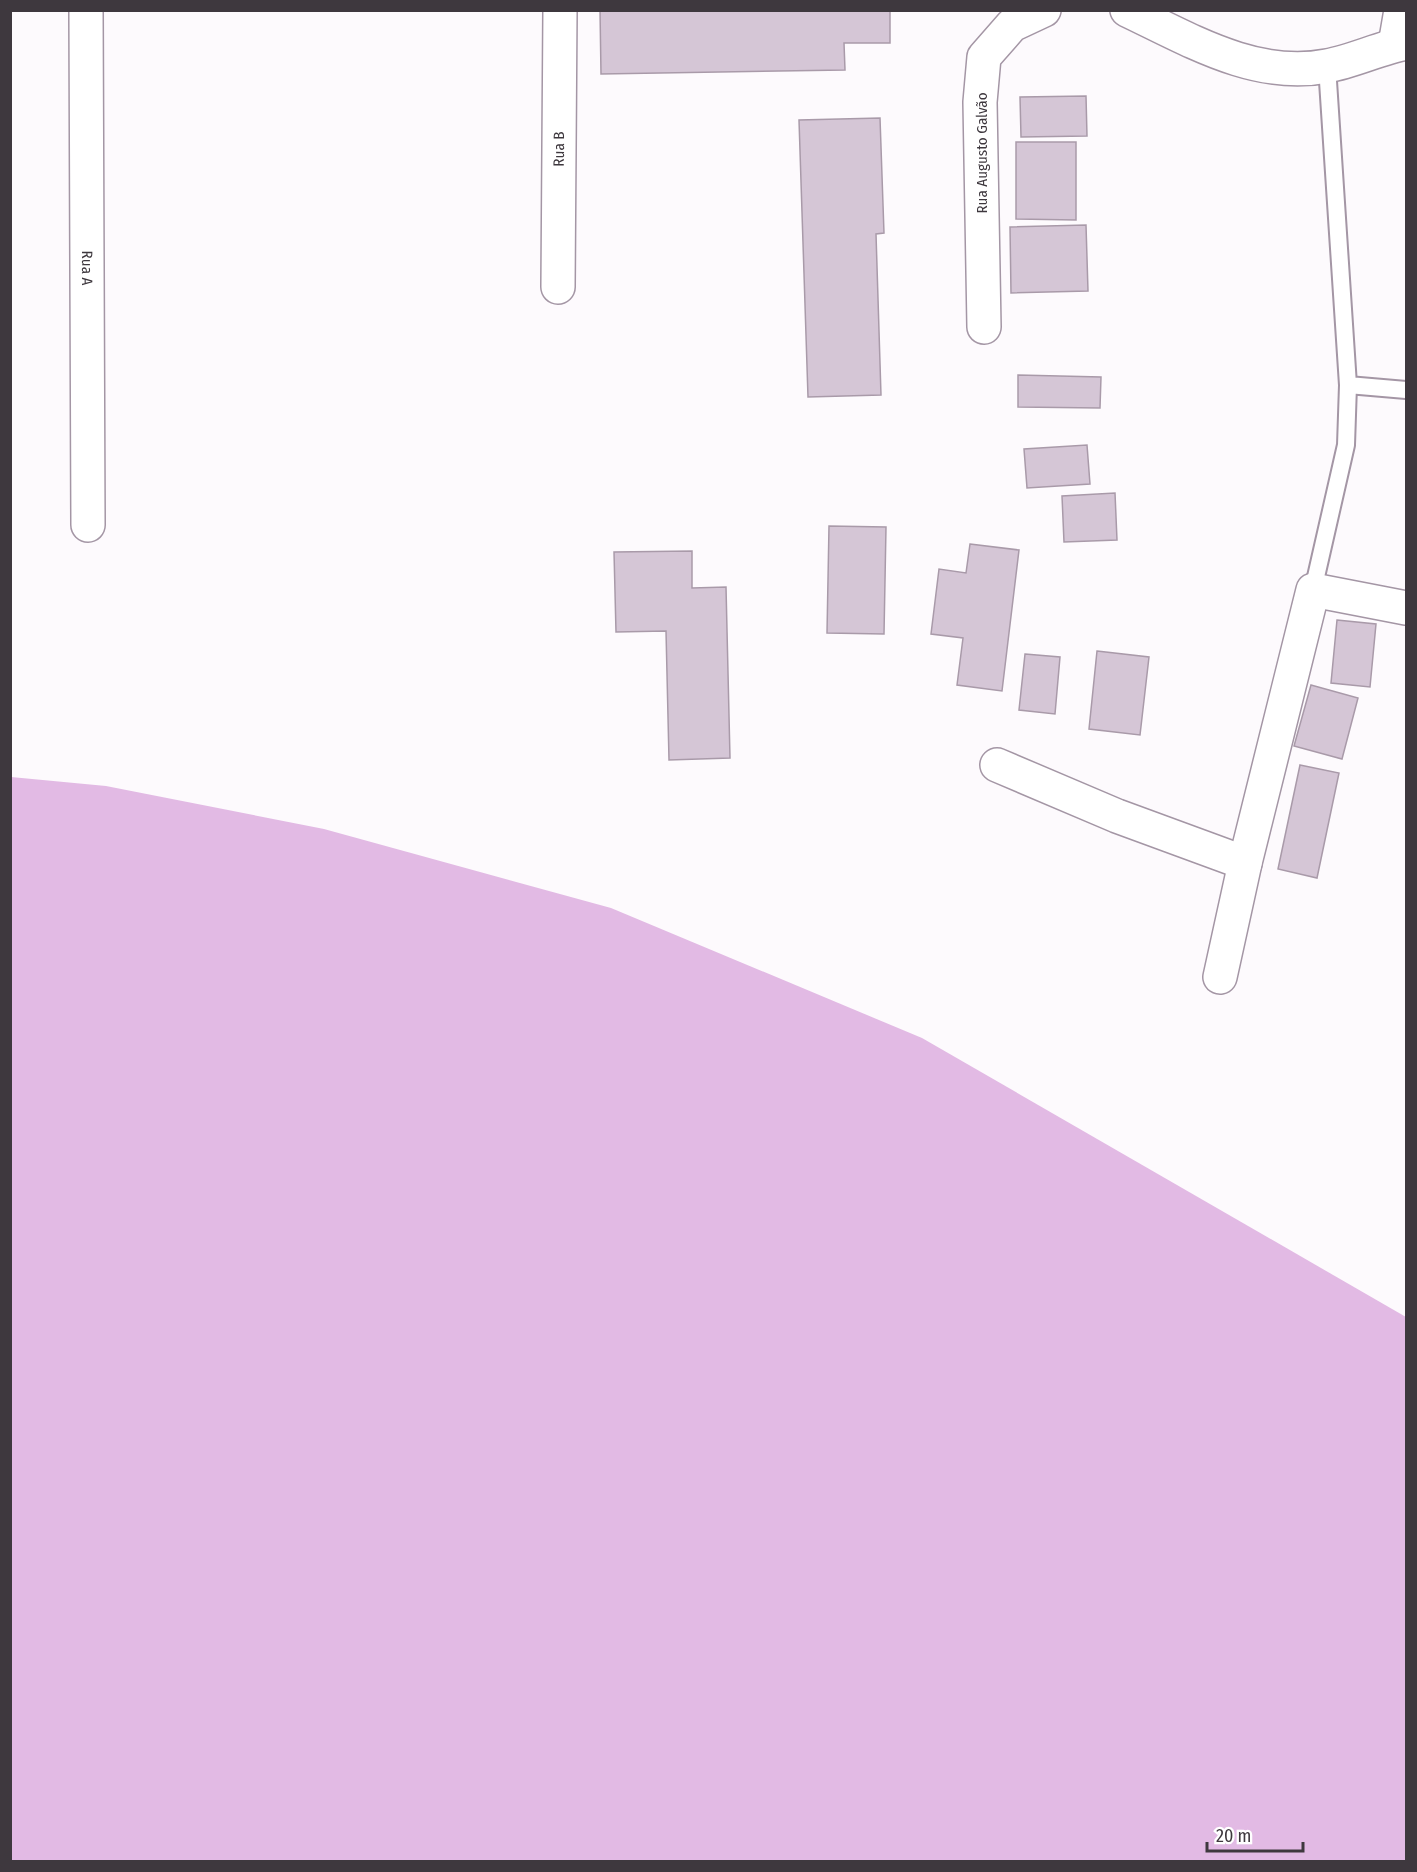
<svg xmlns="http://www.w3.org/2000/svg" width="1417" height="1872" viewBox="0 0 1417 1872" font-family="'Fira Sans Condensed',sans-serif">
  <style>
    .water { fill: #e2bae4 }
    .building { fill: #d5c6d6; stroke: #a99aa9; stroke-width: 1.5 }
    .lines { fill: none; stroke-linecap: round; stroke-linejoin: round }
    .service-casing { stroke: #a496a5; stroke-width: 20 }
    .minor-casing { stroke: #a496a5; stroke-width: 36 }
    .service { stroke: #fff; stroke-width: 16 }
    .minor { stroke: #fff; stroke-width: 33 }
    .labels { text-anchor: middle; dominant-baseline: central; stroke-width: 6; stroke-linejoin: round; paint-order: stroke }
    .street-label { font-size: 15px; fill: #3e383e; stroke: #fff }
  </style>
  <rect width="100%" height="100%" fill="#fdfafd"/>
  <path class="water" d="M11,777L106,786L324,829L611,908L922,1038L1406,1317V1861H11Z"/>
  <path class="building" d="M600,10H890V43H844L845,70L601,74Z
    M1086,96L1087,136L1021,137L1020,97Z
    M880,118L884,233L876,234L881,395L808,397L799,120Z
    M1016,142H1076V220L1016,219Z
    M1086,225L1088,291L1011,293L1010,227Z
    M1018,375L1101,377L1100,408L1018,407Z
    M1087,445L1090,484L1027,488L1024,449Z
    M1115,493L1117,540L1064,542L1062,496Z
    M829,526L886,527L884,634L827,633Z
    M970,544L1019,550L1002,691L957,685L963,638L931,634L939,569L966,573Z
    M692,551V588L726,587L730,758L669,760L666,631L616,632L614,552Z
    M1337,620L1376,624L1370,687L1331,683Z
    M1097,651L1149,657L1140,735L1089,729Z
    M1025,654L1060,657L1055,714L1019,710Z
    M1311,685L1358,698L1342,759L1294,746Z
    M1300,765L1339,773L1317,878L1278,869Z"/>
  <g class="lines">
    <defs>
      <path id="service" d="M1348,385L1406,390
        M1313,590L1346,445L1348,385L1327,66"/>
      <g id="minor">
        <path id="s1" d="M86,10L88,525"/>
        <path d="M1127,10C1190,40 1256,80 1327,66C1354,61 1380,48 1406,43"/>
        <path d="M1395,45L1401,10"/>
        <path id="s2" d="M558,287L560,10"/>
        <path d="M984,327L980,102L984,57L1012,25L1044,10"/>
        <path d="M997,765L1117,816L1245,863"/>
        <path d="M1220,977L1245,863L1313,590L1406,608"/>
      </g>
    </defs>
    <use href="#service" class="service-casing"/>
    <use href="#minor" class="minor-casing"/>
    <use href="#service" class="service"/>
    <use href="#minor" class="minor"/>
  </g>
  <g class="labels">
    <g class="street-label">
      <text stroke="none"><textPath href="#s2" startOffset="138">Rua B</textPath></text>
      <text transform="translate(982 153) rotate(-90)">Rua Augusto Galvão</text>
      <text stroke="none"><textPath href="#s1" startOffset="258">Rua A</textPath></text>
    </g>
  </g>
  <rect width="1417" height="1872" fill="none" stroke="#3e383e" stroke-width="24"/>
  <path d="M1207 1842v9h96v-9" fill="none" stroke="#3e383e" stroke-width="3"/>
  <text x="1216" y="1842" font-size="18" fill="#3e383e" stroke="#ffffff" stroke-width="4.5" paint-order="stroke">20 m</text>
</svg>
